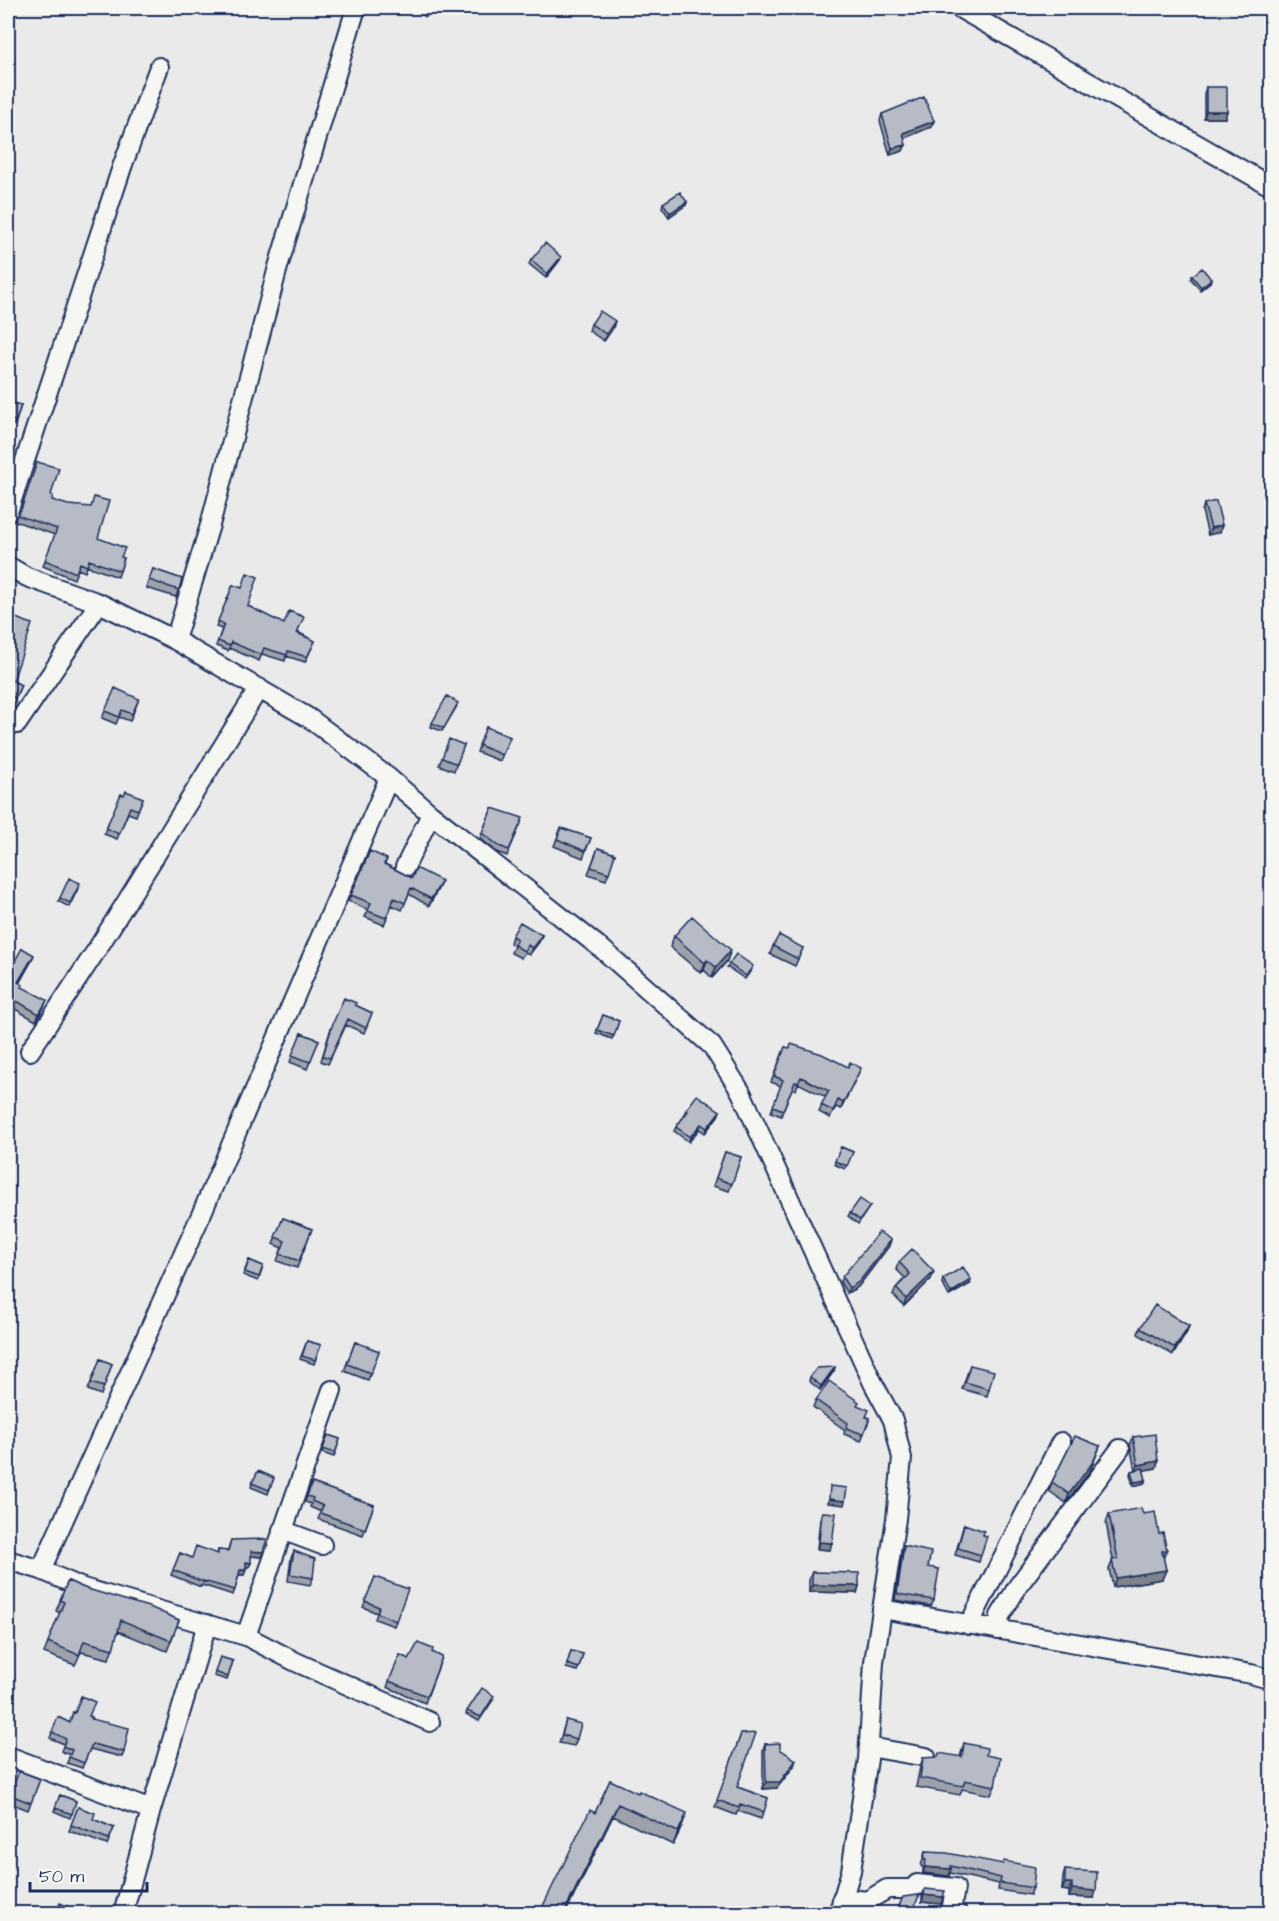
<svg xmlns="http://www.w3.org/2000/svg" width="1279" height="1921" viewBox="0 0 1279 1921" font-family="'Architects Daughter',sans-serif">
  <style>
    .lines { fill: none; stroke-linecap: round; stroke-linejoin: round }
    .minor-casing { stroke: #1b2f5e; stroke-width: 22 }
    .minor { stroke: #f6f6f2; stroke-width: 18 }
    .wall { fill: #9da1aa; stroke: #1b2f5e; stroke-width: 1.5 }
    .shaded-wall { fill: #7f838b; stroke: #1b2f5e; stroke-width: 1.5 }
    .building { fill: #b6bbc6; stroke: #1b2f5e; stroke-width: 1.5 }
  </style>
  <rect width="100%" height="100%" fill="#e9eae9"/>
  <filter id="ink" filterUnits="userSpaceOnUse"><feTurbulence type="fractalNoise" baseFrequency=".0167" numOctaves="2"/><feDisplacementMap in="SourceGraphic" scale="12" xChannelSelector="R" yChannelSelector="G"/><feConvolveMatrix kernelMatrix="1 2 1 2 8 2 1 2 1" color-interpolation-filters="sRGB"/></filter>
  <g filter="url(#ink)">
    <g class="lines">
      <defs>
        <path id="minor" d="M959,8L1272,187
          M8,512L122,167L159,67
          M8,566L27,577L99,603L175,640L309,718L389,778L431,814L602,949L712,1046L741,1092L873,1383L893,1420L902,1458L896,1519L874,1662L868,1759L851,1871L838,1914
          M175,640L210,525L278,267L356,8
          M17,724L99,603
          M405,867L431,814
          M30,1051L96,951L259,688
          M282,1530L322,1545
          M8,1560L41,1570L83,1588L246,1636L296,1662L430,1722
          M41,1570L201,1215L389,778
          M882,1609L1251,1674L1272,1680
          M969,1625L1061,1442
          M998,1630L1000,1616L1018,1586L1120,1449
          M246,1636L332,1390
          M869,1747L926,1757
          M8,1756L151,1810L207,1624
          M842,1898L867,1901L887,1889H912L917,1884L955,1888L951,1912L958,1914
          M123,1914L151,1810"/>
      </defs>
      <use href="#minor" class="minor-casing"/>
      <use href="#minor" class="minor"/>
    </g>
    <path class="wall" d="M417,8H431L426,17L416,11Z
      M1206,87L1227,111L1225,118H1204V94Z
      M882,114L934,121L931,127L904,138L903,151L890,155L880,121Z
      M687,202L686,205L669,217L662,207L663,203Z
      M531,260H560L546,278L529,264Z
      M1192,276L1210,282L1200,290L1191,279Z
      M591,324L613,328L604,341L589,331Z
      M21,405L15,425L8,423V407Z
      M51,495L52,500L121,557L124,558L118,577L87,566L85,572L78,569L74,579L43,566L55,535L15,521L17,515Z
      M1204,504L1222,525L1220,532L1208,535L1202,511Z
      M153,569L182,579L176,597L146,588Z
      M233,585L248,606L315,641L305,662L286,656L285,661L262,654L259,661L229,648L228,651L216,646L222,629L216,627Z
      M8,615L13,681L21,685L13,704L8,702V704Z
      M139,699L130,721L119,717L116,724L102,718L105,711Z
      M457,706L442,731L431,727L432,723Z
      M486,727L510,737L500,761L477,752Z
      M464,745L454,771L439,765L442,758Z
      M124,795L143,798L136,816L128,813L117,839L104,834L106,828Z
      M492,808L521,823L507,856L497,852L480,838Z
      M561,828L591,838L583,858L554,846Z
      M598,848L615,854L606,880L588,874Z
      M387,859L385,864L412,878L439,887L429,906L409,894L402,910L392,905L384,925L365,917L368,910L348,901L351,895Z
      M79,887L69,907L58,901L60,898Z
      M542,935L539,942L529,955L525,952L521,958L511,953L514,946L510,943L512,936Z
      M674,936L727,961L712,978L704,970L701,973L670,947Z
      M773,946L803,948L795,966L770,954Z
      M31,962L19,983L22,987L44,1007L36,1021L8,1005V974Z
      M729,964L752,969L745,979L727,967Z
      M355,1005L372,1013L364,1033L346,1025L328,1064L321,1061L331,1028Z
      M603,1015L619,1021L612,1039L596,1033Z
      M301,1033L319,1040L307,1069L290,1062Z
      M785,1047L858,1074L841,1109L836,1107L830,1118L819,1112L826,1097L798,1083L796,1090L792,1088L781,1116L771,1112L781,1086L771,1082Z
      M686,1110L720,1111L718,1116L705,1133L699,1129L689,1142L674,1131L676,1127L685,1115H684Z
      M841,1147L853,1152L845,1169L834,1164Z
      M725,1152L741,1157L729,1191L713,1186Z
      M870,1206L858,1224L848,1216L850,1213Z
      M283,1218L312,1229L297,1268L277,1261L282,1248L273,1244Z
      M889,1246L858,1287L847,1293L840,1282L842,1277Z
      M249,1260L263,1266L258,1281L243,1275Z
      M899,1262L934,1272L931,1279L904,1306L893,1295L896,1288L905,1278L896,1269Z
      M943,1279L970,1284L949,1296L942,1283Z
      M1189,1326L1187,1332L1173,1355L1138,1334L1140,1328Z
      M307,1341L321,1345L314,1364L300,1359Z
      M355,1342L379,1351L368,1380L344,1371Z
      M100,1359L112,1364L101,1395L88,1390Z
      M970,1365L989,1389L987,1396L962,1389Z
      M834,1371L820,1390L809,1381L810,1377Z
      M816,1400L857,1405L867,1417L870,1418L861,1441L844,1434L845,1430L813,1407Z
      M328,1435L340,1439L334,1457L322,1453Z
      M1133,1437L1158,1461L1156,1468L1143,1470L1146,1480L1144,1483L1133,1486L1130,1474L1131,1471L1135,1470L1130,1445Z
      M1100,1446L1090,1471L1066,1503L1049,1491L1052,1482Z
      M258,1471L274,1478L268,1494L251,1487Z
      M312,1483L374,1505L363,1535L318,1519L321,1512L310,1507L311,1504L305,1502Z
      M822,1512L830,1550L817,1549L820,1519Z
      M1109,1514H1143L1163,1559L1166,1570L1162,1579L1113,1587L1109,1569L1113,1560L1106,1523Z
      M964,1524L983,1535L981,1555L979,1562L955,1555Z
      M231,1540L262,1557L251,1556L249,1567H246L244,1575H239L233,1595L202,1585L201,1587L171,1575L180,1553L192,1558L217,1554L218,1550L228,1551Z
      M904,1546L928,1567L934,1600L931,1606L895,1600L902,1553Z
      M294,1551L313,1578L310,1585L288,1581L291,1558Z
      M812,1572L859,1586L857,1593L809,1592V1579Z
      M375,1577L396,1621L394,1626L375,1619L377,1613L363,1607Z
      M68,1581L84,1588L179,1620L167,1651L118,1631L109,1659L81,1652L75,1665L44,1653L60,1613L56,1611Z
      M571,1651L583,1654L577,1671L566,1668Z
      M432,1652L442,1657L425,1703L387,1687L400,1655L409,1659Z
      M220,1657L233,1661L227,1680L214,1676Z
      M493,1700L479,1721L466,1714L467,1711Z
      M73,1712L90,1716L124,1752L122,1757L90,1749L82,1768L67,1763L70,1755L61,1751L64,1744L50,1738L58,1717L70,1723Z
      M566,1720L577,1739L574,1746L559,1743Z
      M741,1734L737,1787L768,1798L761,1819L738,1811L736,1815L715,1807Z
      M964,1743L986,1755L995,1786L991,1795L962,1789L960,1795L916,1787L920,1767L923,1758L960,1757Z
      M765,1744L780,1749L794,1766L777,1788L763,1789V1750Z
      M40,1779L28,1810L8,1802L10,1795Z
      M610,1780L682,1826L673,1845L613,1816L565,1914H539L595,1813Z
      M60,1795L76,1801L70,1818L54,1811Z
      M78,1807L93,1819L114,1828L107,1845L69,1831Z
      M925,1852L1033,1888L1030,1895L998,1890L999,1884L950,1873L949,1876L923,1873V1867L921,1866Z
      M1065,1870L1094,1898L1069,1897V1891L1062,1890L1063,1877Z
      M925,1889L941,1904L922,1902V1896Z"/>
    <path class="shaded-wall" d="M1206,111H1227L1225,118H1204Z
      M934,121L931,127L900,140L903,133Z
      M906,145L903,151L890,155L892,148Z
      M687,202L686,205L669,217L670,213Z
      M561,257L560,260L546,278L547,274Z
      M1211,279L1210,282L1200,290L1201,287Z
      M615,321L613,328L604,341L606,334Z
      M1222,525L1220,532L1208,535L1211,528Z
      M442,881L439,887L429,906L431,899Z
      M542,935L539,942L529,955L532,948Z
      M731,950L727,961L712,978L716,967Z
      M34,955L31,962L16,989L18,982Z
      M707,960L704,970L701,973L705,963Z
      M47,1000L44,1007L36,1021L39,1014Z
      M861,1068L858,1074L841,1109L843,1103Z
      M720,1111L718,1116L705,1133L707,1128Z
      M701,1124L699,1129L689,1142L690,1137Z
      M891,1240L889,1246L858,1287L847,1293L849,1288Z
      M934,1272L931,1279L904,1306L906,1299Z
      M971,1280L970,1284L949,1296L951,1293Z
      M1189,1326L1187,1332L1173,1355L1175,1348Z
      M835,1367L834,1371L820,1390L821,1386Z
      M1100,1446L1090,1471L1066,1503L1069,1494Z
      M1158,1461L1156,1468L1135,1472L1138,1465Z
      M1146,1480L1144,1483L1133,1486L1134,1482Z
      M829,1499L845,1501L844,1505L827,1503Z
      M819,1542L832,1543L830,1550L817,1549Z
      M1167,1550L1163,1559L1162,1551Z
      M251,1551L263,1552L262,1557L249,1556Z
      M246,1562L251,1563L249,1567H244Z
      M240,1570H246L244,1575H238Z
      M1166,1570L1162,1579L1113,1587L1116,1578Z
      M812,1585L859,1586L857,1593L809,1592Z
      M796,1760L794,1766L777,1788L763,1789L766,1782Z
      M618,1804L613,1816L565,1914H563Z
      M687,1813L682,1826L673,1845L678,1832Z
      M925,1867L951,1869L949,1876L923,1873Z
      M1065,1883H1072L1069,1891L1062,1890Z
      M1072,1889L1096,1891L1094,1898L1069,1897Z
      M924,1895L943,1897L941,1904L922,1902Z"/>
    <path class="building" d="M420,8H430L428,11Z
      M1206,87H1227V111H1206Z
      M924,97L934,121L903,133L906,145L892,148L882,114Z
      M680,192L687,202L670,213L663,203Z
      M545,243L561,257L547,274L531,260Z
      M1202,268L1211,279L1201,287L1192,276Z
      M600,311L615,321L606,334L591,324Z
      M9,402L21,405L16,421L8,419V408Z
      M37,462L59,468L51,495L53,496L52,500L68,505L91,507L94,497L109,501L98,538L125,548L121,557L124,558L120,571L89,560L87,566L80,563L76,573L45,560L57,529L17,515L21,510Z
      M1216,501L1222,525L1211,528L1204,504Z
      M153,569L182,579L179,590L149,580Z
      M247,573L258,577L248,606L284,624L289,611L304,617L297,633L315,641L307,657L288,651L287,655L264,648L261,655L231,642L230,646L218,641L224,624L218,621L233,585L242,588Z
      M8,615L32,624L13,681L21,685L15,698L11,696L8,702Z
      M115,688L139,699L132,714L122,710L119,717L105,711Z
      M447,696L458,703L444,728L432,723Z
      M486,727L510,737L502,755L479,745Z
      M449,739L464,745L457,764L442,758Z
      M126,791L143,798L138,810L130,807L119,834L106,828L121,794L124,795Z
      M492,808L523,818L509,850L499,846L482,833Z
      M561,828L591,838L585,851L557,839Z
      M598,848L615,854L609,873L591,867Z
      M370,851L387,859L384,864L412,878L416,868L442,881L431,899L411,888L405,903L394,898L386,918L368,911L371,903L351,895Z
      M69,878L80,883L70,903L60,898Z
      M692,916L731,950L716,967L707,960L705,963L674,936Z
      M520,922L542,935L532,948L528,945L524,951L514,945L517,939L512,936Z
      M779,935L803,948L798,959L773,946Z
      M22,948L34,955L18,982L23,985L22,987L47,1000L39,1014L8,996V974Z
      M736,954L753,966L746,976L729,964Z
      M344,998L356,1003L355,1005L372,1013L366,1028L348,1019L330,1058L323,1056L333,1023Z
      M603,1015L619,1021L614,1036L597,1030Z
      M301,1033L319,1040L310,1062L292,1055Z
      M791,1044L822,1054L848,1067L850,1062L861,1068L843,1103L838,1100L833,1111L821,1105L829,1091L801,1077L798,1083L795,1082L783,1110L773,1106L783,1080L774,1076L785,1047L790,1048Z
      M697,1095L720,1111L707,1128L701,1124L690,1137L676,1127L688,1111L686,1110Z
      M841,1147L853,1152L847,1166L835,1161Z
      M725,1152L741,1157L732,1184L716,1178Z
      M860,1199L870,1206L860,1220L850,1213Z
      M283,1218L312,1229L299,1261L280,1254L285,1241L275,1237Z
      M879,1232L891,1240L859,1282L849,1288L842,1277Z
      M912,1249L934,1272L906,1299L896,1288L910,1274L899,1262Z
      M249,1260L263,1266L259,1277L245,1272Z
      M963,1267L971,1280L951,1293L943,1279Z
      M1155,1305L1189,1326L1175,1348L1140,1328Z
      M307,1341L321,1345L315,1360L302,1356Z
      M355,1342L379,1351L371,1373L347,1364Z
      M100,1359L112,1364L104,1387L91,1383Z
      M970,1365L994,1371L989,1389L965,1382Z
      M835,1367L821,1386L810,1377L817,1368Z
      M829,1381L859,1402L857,1405L869,1410L866,1417L870,1418L863,1434L846,1428L848,1423L816,1400Z
      M1155,1434L1158,1461L1138,1465L1133,1437Z
      M328,1435L340,1439L335,1453L323,1449Z
      M1075,1436L1100,1446L1093,1462L1069,1494L1052,1482Z
      M1143,1468L1146,1480L1134,1482L1131,1471Z
      M258,1471L274,1478L269,1490L252,1483Z
      M312,1483L374,1505L365,1529L320,1513L323,1506L312,1501L313,1498L307,1496Z
      M830,1486L847,1488L845,1501L829,1499Z
      M1141,1508L1143,1514L1155,1512L1159,1534L1163,1533L1167,1550L1162,1551L1166,1570L1116,1578L1112,1560L1118,1559L1109,1514Z
      M822,1512L836,1513L832,1543L819,1542Z
      M964,1524L984,1531L983,1535L987,1536L981,1555L958,1548Z
      M267,1539L263,1552L251,1551V1563L246,1562V1570H240L235,1590L203,1581V1582L173,1570L180,1553L192,1558L196,1546L218,1554V1550L228,1551L231,1540Z
      M904,1546L931,1552L928,1567L939,1569L934,1600L897,1594Z
      M294,1551L315,1559L313,1578L290,1574Z
      M812,1572L859,1573V1586L812,1585Z
      M375,1577L408,1589L396,1621L377,1613L379,1607L365,1601Z
      M68,1581L84,1588L152,1608L179,1620L171,1641L121,1620L113,1649L84,1641L79,1655L48,1642L64,1602L60,1600Z
      M418,1643L433,1649L432,1652L442,1657L427,1696L389,1681L400,1655L409,1659Z
      M571,1651L583,1654L579,1668L567,1664Z
      M220,1657L233,1661L228,1677L215,1672Z
      M482,1688L494,1696L481,1717L467,1711Z
      M81,1696L95,1702L89,1716L92,1717L91,1719L129,1728L124,1752L92,1744L84,1763L69,1757L72,1750L63,1746L66,1739L52,1732L58,1717L70,1723L73,1712L75,1713Z
      M566,1720L581,1724L577,1739L562,1735Z
      M756,1733L737,1787L768,1798L764,1812L740,1804L739,1808L717,1800L741,1734Z
      M780,1743V1749L796,1760L780,1782H766L765,1744Z
      M964,1743L987,1748L986,1755L1000,1758L995,1786L965,1780L963,1786L920,1778L923,1758L938,1757L939,1753L962,1757Z
      M19,1771L40,1779L31,1803L10,1795Z
      M610,1780L638,1793L639,1791L687,1813L678,1832L618,1804L563,1914H539L590,1810L595,1813Z
      M60,1795L76,1801L72,1814L55,1808Z
      M78,1807L95,1813L93,1819L114,1828L109,1839L71,1825Z
      M925,1852L947,1853L1003,1864L1004,1861L1035,1867L1033,1888L1000,1883L1001,1878L951,1866V1869L925,1867L926,1860H924Z
      M1065,1870L1097,1872L1096,1891L1072,1889V1883H1065Z
      M925,1889L945,1891L943,1897L924,1895Z
      M919,1895L912,1914H903L897,1911L903,1897Z
      M60,1903L84,1914H56Z"/>
  </g>
  <rect width="1279" height="1921" fill="none" stroke="#f6f6f2" stroke-width="30"/>
  <rect x="15" y="15" width="1249" height="1891" fill="none" stroke="#1b2f5e" stroke-width="2" filter="url(#ink)"/>
  <path d="M30 1882v9h117v-9" fill="none" stroke="#1b2f5e" stroke-width="3"/>
  <text x="39" y="1882" font-size="18" fill="#1b2f5e" stroke="#f6f6f2" stroke-width="4.5" paint-order="stroke">50 m</text>
</svg>
